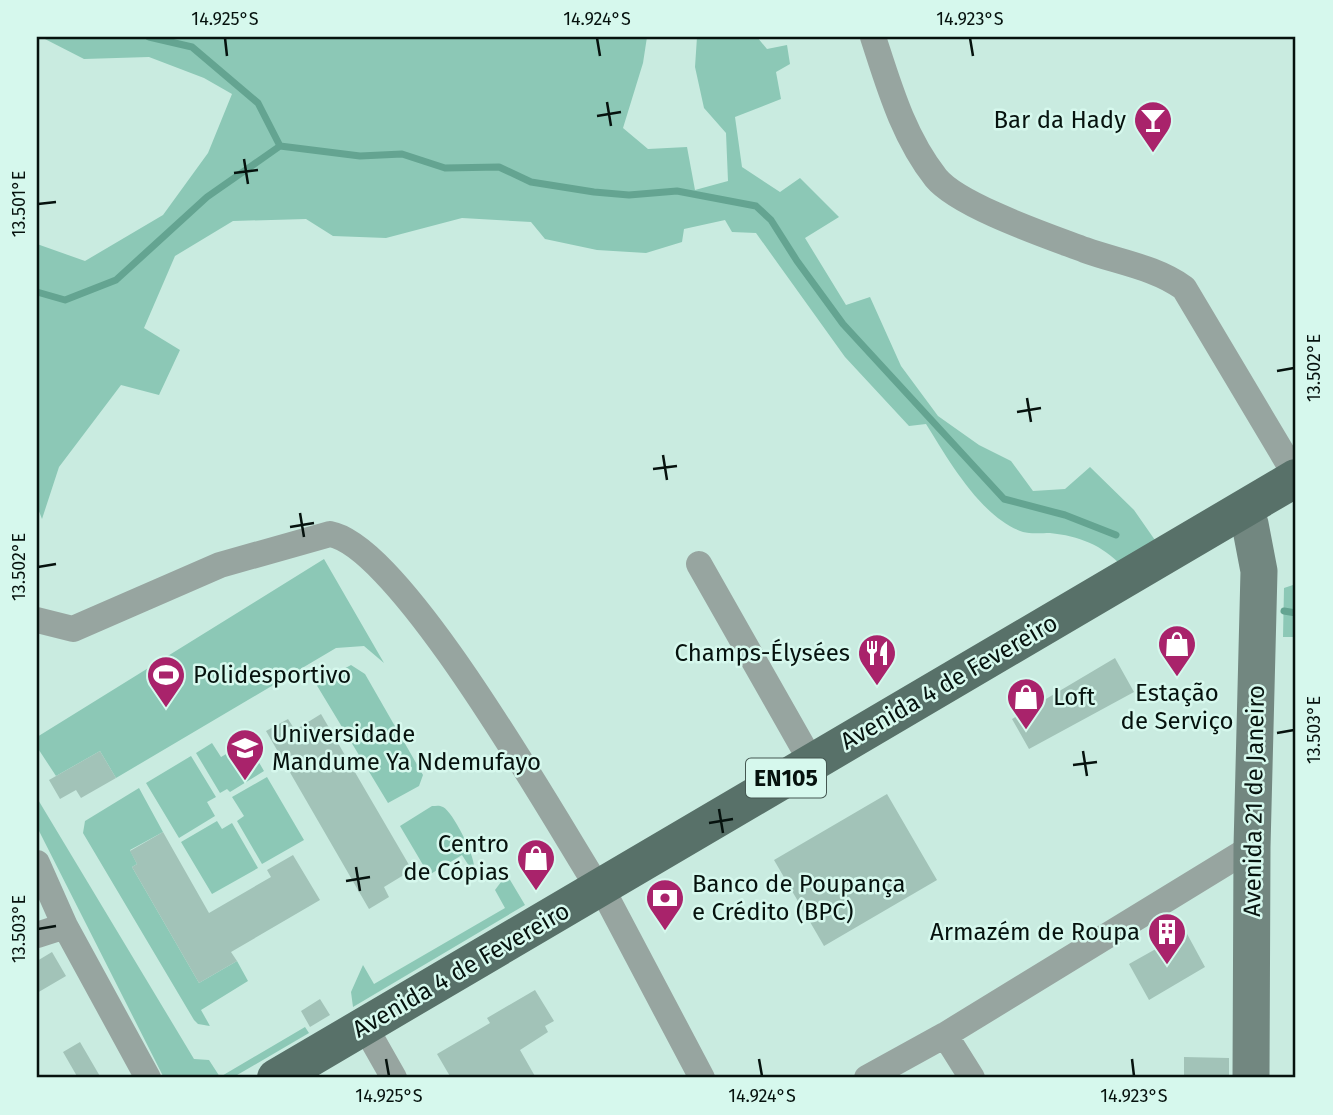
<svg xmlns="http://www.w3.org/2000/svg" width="1333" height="1115" viewBox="0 0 1333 1115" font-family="'Fira Sans',sans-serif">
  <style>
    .green { fill: #8cc8b6 }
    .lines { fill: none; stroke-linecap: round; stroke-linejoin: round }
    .stream { stroke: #64a491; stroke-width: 7 }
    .building { fill: #a2c3b8 }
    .minor { stroke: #97a5a0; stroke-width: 26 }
    .secondary { stroke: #728780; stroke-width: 37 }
    .primary { stroke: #587169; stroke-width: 38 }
    .ticks { fill: none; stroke: #06120e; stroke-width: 2.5 }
    .labels { text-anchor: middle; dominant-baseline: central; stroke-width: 5; stroke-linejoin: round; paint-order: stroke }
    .shield { fill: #d6f8ed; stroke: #445751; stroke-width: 2 }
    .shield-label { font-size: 23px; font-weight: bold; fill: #06120e }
    .poi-label { font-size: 24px; fill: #06120e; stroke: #d6f8ed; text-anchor: end }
    .street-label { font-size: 24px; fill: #06120e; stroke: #d6f8ed }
    .neatline { fill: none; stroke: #06120e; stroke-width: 2.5 }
    .ticks-label { font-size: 18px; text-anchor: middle; fill: #06120e }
  </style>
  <rect width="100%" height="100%" fill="#c9ebe0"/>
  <path class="green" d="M41,37H647L643,63L623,128L648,149L687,147L695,190L728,181L726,133L704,108L695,67L697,37H757L767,49L787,45L790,64L776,72L781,99L735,117L742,167L780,192L800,178L839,217L805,238L846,305L870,297L901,366L938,416L979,445L1011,461L1033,491L1065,489L1090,467L1134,510L1157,543L1122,566C1102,545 1079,536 1050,533C1042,533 1030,534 1023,532C981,518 948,459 926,424L909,426L845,357L756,233L732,232L725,220L684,229L682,242L646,253L597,250L545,239L531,222L462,218L386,238L333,236L306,219L233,221L175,256L144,328L180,350L159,395L121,385L59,467L42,519L37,506V244L85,261L163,215L208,153L232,94L204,78L149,57L84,59Z
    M324,559L384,663L364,646L336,648L116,778L100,751L56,776L37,747V737Z
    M1296,584V637H1283L1284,588Z
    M351,665L365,674L423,775L419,786L388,803L316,684Z
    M247,742L264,771L230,792L227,789L220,793L196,753L212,743L221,757Z
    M191,756L216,797L207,802L215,816L179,838L146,783Z
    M267,777L304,840L262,864L237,821L244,816L232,797Z
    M139,788L163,832L130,850L137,864L132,867L199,983L237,961L248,981L201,1010L210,1026L198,1024L194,1020L83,833L85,821Z
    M37,798L194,1059L209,1060L220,1077L305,1027L309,1033L232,1078H164L37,827Z
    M432,806C436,806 439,805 443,807C453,812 475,856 474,867L471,869L462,855L429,875L400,826Z
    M217,821L222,829L232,823L258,868L212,894L181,842Z
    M503,868L525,905L353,1007L351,992L363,965L374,984L505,908L495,890L501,882Z"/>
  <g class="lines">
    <path class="stream" d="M149,37L192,47L258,103L280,146
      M37,292L65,300L116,280L207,197L280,146L360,156L402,154L445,168L499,167L531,182L594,192L629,195L677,191L756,206L771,220L797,261L843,324L1004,499L1065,515L1116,535
      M1284,611L1296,613"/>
  </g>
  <path class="building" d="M1115,658L1134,692L1029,749L1012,719Z
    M321,714L412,870L384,887L389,897L369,909L266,731L288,719L295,730Z
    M100,751L116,778L81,798L76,790L60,799L49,780Z
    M887,794L937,880L824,946L774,860Z
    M163,832L209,913L271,877L267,870L293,855L320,900L231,952L237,961L199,983L132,867L137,864L130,851Z
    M1186,932L1205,967L1149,1000L1129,964Z
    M52,952L66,976L37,993V961Z
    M535,990L554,1021L545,1026L548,1032L520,1050L536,1078H451L437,1054L490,1023L487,1018Z
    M320,999L330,1015L310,1027L301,1011Z
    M80,1042L101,1078H78L63,1052Z
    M1184,1057L1229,1058V1078H1184Z"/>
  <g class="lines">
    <path class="minor" d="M873,37C889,86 903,136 936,178C959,206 1048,236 1085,250C1118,262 1155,267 1184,288L1296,476
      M699,564L812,763
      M37,620L73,629L220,565L330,534C402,547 555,820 599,889
      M37,863L65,926L148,1078
      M609,902L702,1078
      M37,935L65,926
      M945,1035L972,1078
      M373,1041L394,1078
      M867,1078L945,1035L1252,847"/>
    <path class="secondary" d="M1250,524L1259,571L1252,847L1251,1078"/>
    <path class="primary" d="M276,1078L1296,478"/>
  </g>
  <path class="ticks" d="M225,38L227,56M597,38L600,56M970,38L973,56M607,102L611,126M597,116L621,112M244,159L248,184M234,173L258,170M38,204L56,202M1277,371L1294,368M1027,398L1031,422M1017,412L1041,408M663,455L667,480M653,469L677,466M300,513L304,537M290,527L314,523M38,567L56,564M1277,733L1294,730M1083,751L1087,776M1073,765L1097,762M719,809L723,833M709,823L733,819M356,867L360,891M346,881L370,877M38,929L56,926M386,1059L389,1076M759,1059L762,1076M1132,1059L1134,1076"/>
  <defs>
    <symbol id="bar-pin" viewBox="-11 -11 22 30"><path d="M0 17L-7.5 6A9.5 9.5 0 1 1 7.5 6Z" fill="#a9236b" stroke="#d6f8ed"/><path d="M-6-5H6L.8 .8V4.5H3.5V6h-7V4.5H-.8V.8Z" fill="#fff"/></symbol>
    <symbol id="shop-pin" viewBox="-11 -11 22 30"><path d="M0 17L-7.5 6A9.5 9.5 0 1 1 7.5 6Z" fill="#a9236b" stroke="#d6f8ed"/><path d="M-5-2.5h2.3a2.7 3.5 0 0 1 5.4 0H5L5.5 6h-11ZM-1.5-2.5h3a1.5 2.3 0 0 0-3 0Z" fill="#fff"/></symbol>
    <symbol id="restaurant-pin" viewBox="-11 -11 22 30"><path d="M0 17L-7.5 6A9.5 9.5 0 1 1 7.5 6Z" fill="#a9236b" stroke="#d6f8ed"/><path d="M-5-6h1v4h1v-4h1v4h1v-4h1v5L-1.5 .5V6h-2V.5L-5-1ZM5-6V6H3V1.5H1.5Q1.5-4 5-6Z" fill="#fff"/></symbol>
    <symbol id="stadium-pin" viewBox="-11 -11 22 30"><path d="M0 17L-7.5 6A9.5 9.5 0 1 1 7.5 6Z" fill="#a9236b" stroke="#d6f8ed"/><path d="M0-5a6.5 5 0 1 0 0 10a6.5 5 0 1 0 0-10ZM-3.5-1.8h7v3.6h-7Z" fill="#fff"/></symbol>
    <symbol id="university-pin" viewBox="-11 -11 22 30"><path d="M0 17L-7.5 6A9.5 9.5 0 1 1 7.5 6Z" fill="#a9236b" stroke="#d6f8ed"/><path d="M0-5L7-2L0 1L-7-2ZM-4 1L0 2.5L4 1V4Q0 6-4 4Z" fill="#fff"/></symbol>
    <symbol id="bank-pin" viewBox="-11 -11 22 30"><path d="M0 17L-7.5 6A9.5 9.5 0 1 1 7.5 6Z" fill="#a9236b" stroke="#d6f8ed"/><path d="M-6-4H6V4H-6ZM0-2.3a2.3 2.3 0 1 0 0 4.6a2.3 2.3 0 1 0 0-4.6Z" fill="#fff"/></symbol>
    <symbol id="building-pin" viewBox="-11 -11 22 30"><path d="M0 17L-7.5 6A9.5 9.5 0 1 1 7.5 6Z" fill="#a9236b" stroke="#d6f8ed"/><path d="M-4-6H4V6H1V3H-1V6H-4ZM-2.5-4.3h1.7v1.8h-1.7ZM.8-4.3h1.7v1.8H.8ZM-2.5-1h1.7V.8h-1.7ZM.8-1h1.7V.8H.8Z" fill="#fff"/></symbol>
  </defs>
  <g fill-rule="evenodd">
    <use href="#bar-pin" x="1131" y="98" width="44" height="60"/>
    <use href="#shop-pin" x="1155" y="622" width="44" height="60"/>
    <use href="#restaurant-pin" x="855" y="631" width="44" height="60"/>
    <use href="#stadium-pin" x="144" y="653" width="44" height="60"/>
    <use href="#shop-pin" x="1004" y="675" width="44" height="60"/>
    <use href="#university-pin" x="223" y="726" width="44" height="60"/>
    <use href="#shop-pin" x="514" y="836" width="44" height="60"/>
    <use href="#bank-pin" x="643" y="876" width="44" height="60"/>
    <use href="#building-pin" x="1145" y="910" width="44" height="60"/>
  </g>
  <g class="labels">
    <rect class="shield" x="746" y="758.5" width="80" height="39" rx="5"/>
    <g class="shield-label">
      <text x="786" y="778">EN105</text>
    </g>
    <g class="poi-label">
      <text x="1126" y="120">Bar da Hady</text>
      <text x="850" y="653">Champs-Élysées</text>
      <text x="193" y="675" text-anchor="start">Polidesportivo</text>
      <text x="1177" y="693" text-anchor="middle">Estação<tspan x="1177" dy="28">de Serviço</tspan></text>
      <text x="1053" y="697" text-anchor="start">Loft</text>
      <text x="272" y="734" text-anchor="start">Universidade<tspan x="272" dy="28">Mandume Ya Ndemufayo</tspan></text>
      <text x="509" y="844">Centro<tspan x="509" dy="28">de Cópias</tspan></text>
      <text x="692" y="884" text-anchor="start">Banco de Poupança<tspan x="692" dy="28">e Crédito (BPC)</tspan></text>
      <text x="1140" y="932">Armazém de Roupa</text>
    </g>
    <g class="street-label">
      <text transform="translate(949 682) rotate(-30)">Avenida 4 de Fevereiro</text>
      <text transform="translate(1254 801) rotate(-89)">Avenida 21 de Janeiro</text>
      <text transform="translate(461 970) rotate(-30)">Avenida 4 de Fevereiro</text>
    </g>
  </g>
  <rect width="1333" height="1115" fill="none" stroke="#d6f8ed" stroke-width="77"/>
  <rect x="38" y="38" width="1256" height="1038" class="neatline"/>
  <g class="ticks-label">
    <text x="225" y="25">14.925°S</text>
    <text x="597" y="25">14.924°S</text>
    <text x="970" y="25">14.923°S</text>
    <text transform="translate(19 204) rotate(-90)" y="6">13.501°E</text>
    <text transform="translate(1314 368) rotate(-90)" y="6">13.502°E</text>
    <text transform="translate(19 567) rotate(-90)" y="6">13.502°E</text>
    <text transform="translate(1314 730) rotate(-90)" y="6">13.503°E</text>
    <text transform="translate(19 929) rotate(-90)" y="6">13.503°E</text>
    <text x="389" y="1102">14.925°S</text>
    <text x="762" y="1102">14.924°S</text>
    <text x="1134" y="1102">14.923°S</text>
  </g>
</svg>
